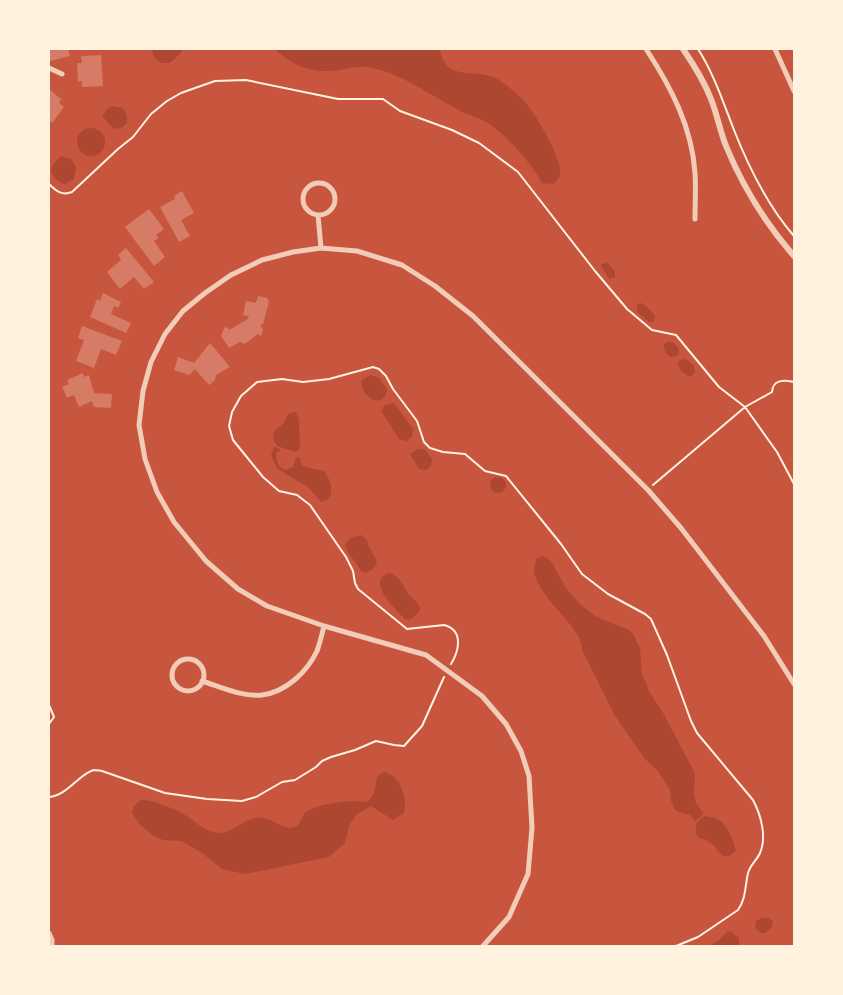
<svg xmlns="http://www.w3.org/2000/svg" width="843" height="995" viewBox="0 0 843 995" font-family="Roboto,sans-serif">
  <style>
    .green { fill: #ae4732 }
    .building { fill: #d67c66 }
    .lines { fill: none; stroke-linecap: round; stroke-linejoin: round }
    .path { stroke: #fff3e0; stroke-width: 2 }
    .minor { stroke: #f1ccb7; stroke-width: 5 }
    .tertiary { stroke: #f1ccb7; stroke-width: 6 }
  </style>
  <rect width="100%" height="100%" fill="#c8553d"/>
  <path class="green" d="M152,49H182V52L170,63H161L153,56Z
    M274,49H440C446,85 479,66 499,80C507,85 516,93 523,100C534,111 564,161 560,175C559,179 556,182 553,184L542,183C529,160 509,138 488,123C479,117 466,115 457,109C428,94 400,72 367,67C358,66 349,68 341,70C311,74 296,67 274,49Z
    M112,106L123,108L127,117V123L123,127L114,129L102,116L107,109Z
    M77 142a14 14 0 1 1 28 0a14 14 0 1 1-28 0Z
    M61,156L71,159L76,167L74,179L65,184C57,182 54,179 51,171L54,163Z
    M608,263L615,271V277L609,279L601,266L602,264Z
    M642,303L655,315L654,322H649L637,312V305Z
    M667,342H673L679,349L678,355L671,357C665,354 664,350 664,344Z
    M683,359L688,360L694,366L695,373L690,377C684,374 678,370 678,362Z
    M370,375L379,378L387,389C384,413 358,395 362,380Z
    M394,403L413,429L412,437L407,441L399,439L381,411L385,405Z
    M294,412L297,413L299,420L300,448L296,452L277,446L273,439L274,431L284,423L288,414Z
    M274,446L281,450L277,452L276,457L279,466L285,470L293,467L296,458L299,457L302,465L309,468L324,471C330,479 334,490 329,499L321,502L309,488L278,469L271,456Z
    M418,449H424L432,459L431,466L426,470L419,469L410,454Z
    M490 485a8 8 0 1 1 16 0a8 8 0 1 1-16 0Z
    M361,535L367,540C368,549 376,555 377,564C373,569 368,575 361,571C356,562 346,552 345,544L351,538Z
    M543,556L551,561L566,588L580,604L595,616L629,630L633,634L640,648L642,674L650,693L662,711L695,773L694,795L696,803L704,814L695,821L690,815L676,811L671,801L670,790L658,771L645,759L615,716L582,650C584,628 537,598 534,571C534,567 536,563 536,559Z
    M389,573C400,576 402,584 408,593C412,600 427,606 416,615C412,619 410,620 405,619C397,611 364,580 389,573Z
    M385,772C401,777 408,798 404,813L393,820L371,806L356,815L349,826L345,843L329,857L245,874L222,869L202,853L182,841L163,840L154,836L139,824L132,812L134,806L141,800C151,799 178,810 187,816C195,821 203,830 213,832C229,837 240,821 255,818C269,815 279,828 291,828C301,827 300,818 306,812C310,809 316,807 320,806C326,804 348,801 354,801C359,801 364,804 369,800C376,794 375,783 378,775Z
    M705,816C709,817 714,817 717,819C727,823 734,841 736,851C723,863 721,853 713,845C704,835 692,844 697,822Z
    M762,918H768L773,921L772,927L765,933H761C756,930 754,927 756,921Z
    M730,931L739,938V946H709L719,940L727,932Z"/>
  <path class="building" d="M49,49H68L70,56L50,61Z
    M101,55L103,86L82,87V81L78,82L77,63H82L81,56Z
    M49,89L61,99L59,103L64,107L52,123L49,120Z
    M182,191L194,213L181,220L190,236L179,242L160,207L175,199L174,196Z
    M149,209L164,229L156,235L159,238L154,241L165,257L154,266L125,227Z
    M126,248L154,282L144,289L134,277L120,289L107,272L121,260L118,255Z
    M103,293L121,302L118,308L114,306L111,314L131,323L126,333L90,317L97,299L100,301Z
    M258,296L267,298L269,302L263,324L260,325L263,330L261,336L258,334L245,344L240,342L229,348L221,336L224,328L227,327L229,330L248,319L249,316L243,315L246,301L256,303Z
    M82,326L122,341L116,355L101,349L94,368L76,361L84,340L78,338Z
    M210,343L230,367L216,375L215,380L209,385L195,369L189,375L174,370L178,357L194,363Z
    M83,373L84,377L89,375L94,393L112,394L111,408L94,407L92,401L79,407L74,395L67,398L62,387L69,384L67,380Z"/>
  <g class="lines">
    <path class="path" d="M698,49C714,74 723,102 734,130C749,168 767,205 794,236
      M49,184C56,191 62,196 72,192L118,149L133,137L151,114L167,101L181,93L215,81L246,80L338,99H383L400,111L452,130L479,143L518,172L595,271L627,309L652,330L676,335L719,387L745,407L777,452L794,484
      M653,485L745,407L772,392C773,379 784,380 794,382
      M451,664C459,651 464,630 444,625L407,629L358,589L355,583L353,571L346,557L310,505L297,495L279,491L263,477L233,440L229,426L232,412L241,396L257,382L282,379L303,382L329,379L373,367L379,369L386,376L393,389L417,421L424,442L430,448L443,452L465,454L485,471L506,476L561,544L582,574L608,594L645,614L651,619L667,655L691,721L697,733L753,800C761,815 767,837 760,853C757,860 750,865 748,873C745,886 746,899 738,910L698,937L676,946
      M49,705L54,717L49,724
      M49,797C67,796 80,773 94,770C97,770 100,771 102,771L165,793L207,799L242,801L256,797L282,782L295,780L316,767L322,761L331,757L355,750L376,741L394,745L404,746L422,726L444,677"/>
    <path class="minor" d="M646,49C671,87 692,127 695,173C696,188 695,204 695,219
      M775,49L794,91
      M49,68L62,74
      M303 199a16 16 0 1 1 32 0a16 16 0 1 1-32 0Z
      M318,215L321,248
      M172 675a16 16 0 1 1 32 0a16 16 0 1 1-32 0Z
      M202,681C221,687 242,697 262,695C286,692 307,672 317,651C320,643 322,634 324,626
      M49,933L52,940V946
      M483,946L509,917L528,874L532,828L529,776L521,751L506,724L482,696L426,655L324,626L267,606L238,589L206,561L174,522L157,492L145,459L139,425L143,391L151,362L165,334L183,311L205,293L231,275L262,260L293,252L321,248L357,251L402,265L435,286L473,316L648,490L681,528L764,636L794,684"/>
    <path class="tertiary" d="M683,49C694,65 704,81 711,99C717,114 720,131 726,146C743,187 765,223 794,256"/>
  </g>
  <rect width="843" height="995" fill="none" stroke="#fff3e0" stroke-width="100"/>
</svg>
